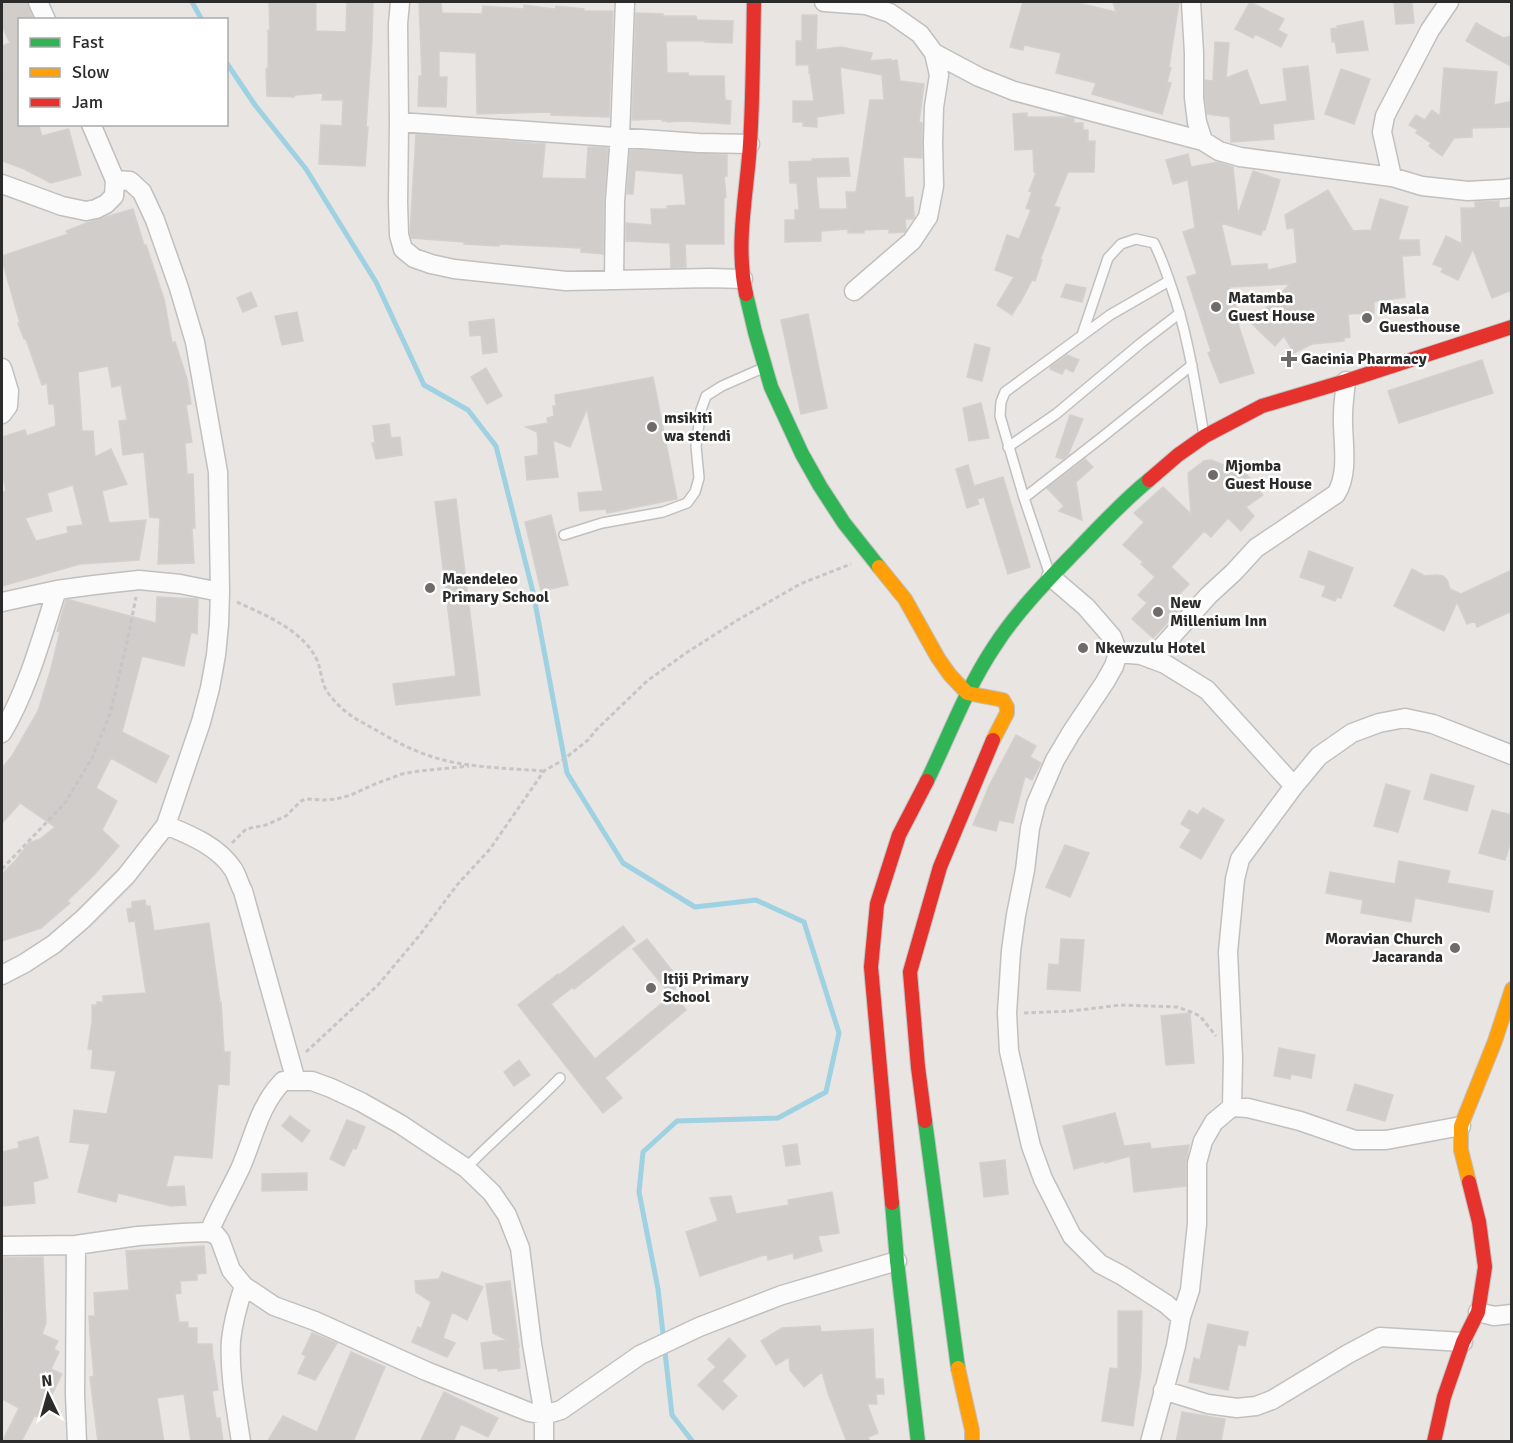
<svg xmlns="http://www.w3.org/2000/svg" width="1513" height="1443" viewBox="0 0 1513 1443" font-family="Signika,sans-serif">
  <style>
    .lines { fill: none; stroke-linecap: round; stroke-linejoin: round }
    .stream { stroke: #9ed1e1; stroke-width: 5 }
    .building { fill: #d0cdcb; stroke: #d3d1ce; stroke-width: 1.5; fill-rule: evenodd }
    .lane-casing { stroke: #c1c0c0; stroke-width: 12 }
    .street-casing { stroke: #c1c0c0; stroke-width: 21 }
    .fast-casing { stroke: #c1c0c0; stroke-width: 16 }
    .slow-casing { stroke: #c1c0c0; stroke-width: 16 }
    .jam-casing { stroke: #c1c0c0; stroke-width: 16 }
    .path { stroke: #c6c6c6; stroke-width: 3; stroke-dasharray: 4.5 3; stroke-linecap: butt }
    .lane { stroke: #fcfbfb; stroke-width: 9 }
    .street { stroke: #fcfbfb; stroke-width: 18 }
    .fast { stroke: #30b455; stroke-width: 14 }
    .slow { stroke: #ff9f0a; stroke-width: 14 }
    .jam { stroke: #e5322d; stroke-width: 14 }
    .poi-dot { fill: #6d6c6b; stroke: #fff; stroke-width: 2 }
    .labels { text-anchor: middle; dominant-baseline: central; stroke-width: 5; stroke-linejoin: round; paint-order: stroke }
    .poi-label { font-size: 16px; font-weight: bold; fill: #2b2b2b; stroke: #fff; text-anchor: start }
  </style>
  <rect width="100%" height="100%" fill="#e8e5e2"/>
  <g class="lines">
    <path class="stream" d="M192,2L202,20
      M226,62L255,105L306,169L376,282L424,385L468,410L496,446L533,592L567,773L623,863L695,907L756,900L804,922L839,1033L826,1092L778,1118L677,1121L643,1152L639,1192L658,1289L672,1415L693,1442"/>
  </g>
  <path class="building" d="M2,2H27L33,20H20V124H38L42,136L68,129V131L69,130L81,175L51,183L24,169L3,161L2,46L10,43L2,26Z
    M269,2H316V31L346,32L347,2H373L372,40L366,127H368L365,166L319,164L321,125L342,126L343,100H322L323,93L295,95L294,97L267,96L266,69L268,68V30H270Z
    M419,2H441L442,13L482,14L483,6L524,9V5L555,9L556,6L584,9V11H613L609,117L551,115V112L477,114L476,53L439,51V77H447L446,107L418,106L419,76H422Z
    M1023,2H1074L1116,12L1113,2H1179L1169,67L1171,68L1167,82L1171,83L1162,114L1092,94L1096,83L1056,73L1061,53L1024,45L1023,50L1010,47Z
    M1250,2L1284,19L1278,30L1287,35L1281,47L1255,34L1253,38L1235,29Z
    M1394,2H1412L1414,23L1396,24Z
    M636,13L663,14V16H696L697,20L733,21L732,43L705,42V41H666L667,73H688V76H724L725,100L731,101L730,124L686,121L667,122V121H662V119L632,120Z
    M802,15H817L816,50L841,47L872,53L870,61L891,59V61L897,60L900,81L924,84L919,122L922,123V158L903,157L905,198L913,197L914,217L913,219H905L906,230L905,232L889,233V229L864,230V233H848V229L821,231V241L785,242V220H795V210H799L797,183H790L789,162L812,161V159L848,158L850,176L816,177L819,209H847L846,192H856L870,100H884L882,75L840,67L844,113L817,117V127L803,126V122H793V101H814L810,73H809V65H796V41H802Z
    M1363,21L1368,50L1337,53L1335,41L1332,42L1331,29L1337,28V26Z
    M1476,23L1503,38L1512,36V67L1466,41Z
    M1215,42L1229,43L1226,78L1247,70L1260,105L1287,101L1283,69L1308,66L1314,119L1273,124L1274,139L1231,142L1230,117L1207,114L1205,97V80L1213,81Z
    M1444,68L1497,72L1494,105L1509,102L1512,114V127L1472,128V137L1454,138L1442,156L1429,146L1431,143L1416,133L1418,130L1409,125L1416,115L1425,120L1432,110L1440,116Z
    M1341,69L1370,79L1354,124L1325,114Z
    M1027,113V117H1069L1074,119V123H1083V130H1088V141H1095L1094,172H1068L1054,206L1060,208L1040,260H1042L1035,281L1032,280L1020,303H1019L1012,315L997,305L1014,277L995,270L1007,235L1019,239L1031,210L1026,208L1032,192L1029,191L1036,173L1034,172L1033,149L1015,150L1013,114Z
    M416,134L545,144L542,178L586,179L588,147L608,148L604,201L603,254L581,252V248L499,244V246L464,244V242L411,238L410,233Z
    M630,149L727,155V176H724L726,197L724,198V244H685L686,267L671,268L670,243L626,241V223L652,225L651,209H667V206L686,205L683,174L635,170L633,194H627Z
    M1188,154L1191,167L1218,162L1233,167L1238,215L1253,171L1280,180L1265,230L1263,229L1261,235L1221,223L1231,266L1267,264L1268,270L1297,263L1294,228L1287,229L1285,215L1328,190L1353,231L1371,230L1380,199L1408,207L1398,240H1419L1420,255L1402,256L1405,297L1374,302V313L1348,314L1350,337L1344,338V341L1312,344L1294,353L1284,336L1275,346L1251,323L1290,284L1229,287L1237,309L1232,305L1254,373L1220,383L1208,353L1211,351L1187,277L1197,274L1183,232L1195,228L1188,180L1173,184L1166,160Z
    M1499,201V208L1512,207V290L1492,298L1473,249L1458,280L1441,272L1443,268L1433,264L1446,236L1462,244L1461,208H1475V202Z
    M133,209L144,245H146L164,299L172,343L175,342L187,379L191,404L186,405L192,442L185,443L187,474H193L195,528H192L194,563L158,564L160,518L150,517L144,452L123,455L119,421L127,420L121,385L112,387L108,366L78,372L82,431H93L95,457L111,449L127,484L102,491L109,523L146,520L139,560L80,564L2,586V492L6,491L2,471V437L25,430L27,436L56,426L54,404H49L47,383L42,385L26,339H24L18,323H20L2,260V256L68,234L66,231L89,222ZM73,485L83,525L67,527L68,533L36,541L25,518L52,511L47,493Z
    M1066,284L1086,288L1082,302L1061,297Z
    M251,292L257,306L243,312L237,298Z
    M297,312L303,341L282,345L275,316Z
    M808,314L827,408L801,414L781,320Z
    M494,319L497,352L483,354L481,335L470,336L469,322Z
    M975,344L990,348L982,381L967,377Z
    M1067,355L1079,360L1073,372L1065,368L1062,374L1050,369L1051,366Z
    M1482,360L1493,393L1399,423L1388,391Z
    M486,368L502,396L487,404L471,377Z
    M653,377L677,499L607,513L606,509L580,511L578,493L603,491L587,409L570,447L553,440L558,477L527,480L525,457L538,455V442L537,432L526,427L548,423L547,418L554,416L553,406H556L555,395Z
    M981,403L989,438L969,441L963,408Z
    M1070,415L1083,419L1068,455L1063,459L1056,457Z
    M389,424L391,438L400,437L402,455L376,459L372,443H375L373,426Z
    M1085,459L1093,467L1076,482L1082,520L1059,511L1064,506L1047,488Z
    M1211,460L1226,466L1235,460L1263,495L1246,507L1254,516L1241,531L1228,518L1211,537L1204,531L1171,567L1189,584L1176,598L1184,605L1153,638L1132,619L1147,603L1138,595L1155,577L1141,564L1143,562L1123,545L1144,522L1134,513L1163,487L1191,514L1188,473L1204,461Z
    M968,465L974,486L1003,477L1030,567L1008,574L984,497L977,499L979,504L967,508L956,469Z
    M456,499L480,695L396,705L393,684L456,676L435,502Z
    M551,515L568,585L541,591L525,522Z
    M1309,551L1353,568L1341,598L1337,597L1335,601L1322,596L1326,586L1300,577Z
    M1412,569L1425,576L1436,575L1443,576L1447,580L1450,589L1461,594L1512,570V611L1477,627L1475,621L1467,624L1457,602L1444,631L1394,606Z
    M157,597L198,599L197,634L191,632L184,666L142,656L122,732L169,756L156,783L111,758L96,788L117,801L102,830L119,846L94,875L67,901L70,903L41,928L2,941V874L16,860L29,843L40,839L55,827L20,803L2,823V768L12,756L38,711L50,672L60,632L57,631L66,600H70L156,623Z
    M1016,735L1036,746L1030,757L1041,763L1032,780L1025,776L1013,823L999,820L996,831L973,825L989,786Z
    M1431,774L1474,786L1467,811L1424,799Z
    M1386,784L1410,791L1398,832L1374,826Z
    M1203,808L1224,820L1201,859L1180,847L1191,830L1181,824L1189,810L1198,815Z
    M1492,810L1512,815V838L1505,860L1479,853Z
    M1065,845L1089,853L1070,897L1046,887Z
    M1399,861L1450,871L1447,883L1493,891L1489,912L1415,898L1411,922L1361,913L1363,900L1326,893L1330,872L1395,884Z
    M145,900L146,906H150L154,931L209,923L220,1002H221L224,1052H230L229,1085L218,1084L212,1158L174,1155L166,1187L184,1186L186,1205L171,1206L118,1193L116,1202L78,1192L90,1144L70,1142L74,1110L107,1114L116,1071L91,1068L93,1050L88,1049L92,1022V1005H97V1002H103V996L146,993L135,921L129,922L127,909L132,908V902Z
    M623,926L635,941L574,989L573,987L551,1004L595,1059L673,994L686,1010L605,1078L622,1098L603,1113L518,1005L558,974L559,975Z
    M647,939L682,983L669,993L633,949Z
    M1061,939L1084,940L1080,991L1047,989L1049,964L1059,965Z
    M1190,1013L1194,1063L1166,1065L1161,1016Z
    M1279,1048L1315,1055L1311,1078L1291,1074L1290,1079L1274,1076Z
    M519,1060L530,1075L514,1086L504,1072Z
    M1355,1084L1393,1095L1385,1121L1347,1110Z
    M1115,1113L1124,1146L1150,1143L1151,1149L1189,1145L1186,1163V1186L1134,1192L1130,1156L1105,1163V1161L1074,1169L1063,1126Z
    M290,1116L310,1131L302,1142L282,1126Z
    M347,1120L365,1127L356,1149L353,1148L344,1166L330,1159Z
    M38,1137L48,1178L33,1182L35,1203L2,1206V1152L19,1148L18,1142Z
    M797,1144L800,1164L786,1166L783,1146Z
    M1005,1160L1008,1194L984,1197L980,1163Z
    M307,1173V1190L262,1191V1174Z
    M832,1192L839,1233L818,1236L822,1251L794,1259L793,1253L768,1260L767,1254L700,1276L686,1232L718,1221L710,1198L731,1196L736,1214L789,1205L788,1200Z
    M204,1246L206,1273L197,1274V1280L180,1281L181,1293L175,1294L179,1322H188V1328H197V1344H212L213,1361H214L218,1390L212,1391L216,1418H220L223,1442H191L184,1394L157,1398L164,1442H98L90,1377L94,1376L90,1334L89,1316H95L94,1293L129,1290L126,1251Z
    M43,1257L46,1323L42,1334L58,1341L54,1349L59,1352L51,1369L62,1374L40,1418L35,1415L21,1442H2L19,1408L2,1399V1326L4,1327L3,1258Z
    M442,1272L483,1287L467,1320L452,1312L443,1338L455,1343L447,1357L412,1342L418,1327L421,1329L431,1302L416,1292L415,1281L439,1279Z
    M510,1281L519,1347L518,1346L520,1368L498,1371V1368L484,1369L481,1343L507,1340L493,1333L486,1284Z
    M1118,1311H1142L1141,1371L1133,1426L1102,1421L1110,1368L1118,1369Z
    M1208,1324L1248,1332L1245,1346L1238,1344L1228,1390L1189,1382L1194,1358L1200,1360Z
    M820,1326L821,1332L873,1329L875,1379H883L884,1394H876L877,1404H867L878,1433L868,1437L870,1442H847L828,1393L822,1372L804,1387L790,1370L789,1357L776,1365L761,1341L782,1328Z
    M312,1333L337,1343L315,1380L298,1373L306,1356L302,1354Z
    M729,1338L746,1356L722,1381L737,1396L723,1410L698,1385L716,1367L708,1359Z
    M351,1352L385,1367L353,1442H267L283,1416L317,1432Z
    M444,1392L498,1418L488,1437L461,1424L453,1442H420Z
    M1182,1412L1225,1419L1221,1442H1176Z"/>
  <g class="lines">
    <defs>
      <path id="lane" d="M1082,335L1108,258L1121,244L1136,239L1154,243C1161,257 1166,271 1171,286C1188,334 1195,384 1204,435
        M1008,447L1056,414L1141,343L1180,313
        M1024,498L1101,438L1192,365
        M564,535L602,523L663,512L687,503L695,492L699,478L696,446L701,410L706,396L722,386L763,368
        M1050,575L1024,498L1000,416L1001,402L1005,392L1110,315L1169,281
        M466,1168C496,1137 530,1109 560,1078"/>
      <path id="street" d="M38,2L46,20
        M400,2L398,24L399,122L398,203L399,235L403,249L414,258L431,264L454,269L566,281L710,278L743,279
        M824,2L866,5L890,13L920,34L934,53L939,75L934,107L933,143L934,186L928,217L912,241L854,291
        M1191,2L1194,53V98L1197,122L1203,141L1219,151L1240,157L1392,177L1422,186L1468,191L1504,189L1512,188
        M934,53L979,77L1014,91L1203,141
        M399,122L699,143L750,144
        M1392,177L1382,132L1385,116L1430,30L1449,2
        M2,184L62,206L86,211L96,209L106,204L114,196L115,180L91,124
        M614,280L615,201L620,136L625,2
        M2,368L9,391L8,406L2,414
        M1051,577L1086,607L1112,637L1118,653L1114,666L1105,682L1071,733L1055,760L1036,804L1030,828L1025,870L1016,915L1011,951L1007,1013L1009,1051L1031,1146L1043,1179L1072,1236L1100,1264L1121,1275L1166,1304L1181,1317
        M2,602L57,590L94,585L139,580L180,584L220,592
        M1118,653L1141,655L1165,664L1207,690L1294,786
        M1151,659L1209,595L1234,572L1256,548L1336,494C1350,472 1342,440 1343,415C1343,404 1345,392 1346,381
        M2,733C28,689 41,639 57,590
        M166,825C190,835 218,846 233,869C237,875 239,884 243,891L296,1081
        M2,975L25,963L54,944L83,919L126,876L166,825L201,722L210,688L216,655L219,624L220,592L218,472L195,342L179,288L155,220L142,192L130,181L115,180
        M1232,1107L1233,1058L1228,952L1235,879L1240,859L1294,786L1319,756L1352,733L1379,723L1405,718L1433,724L1512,755
        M209,1232C218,1211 230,1190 240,1169C254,1138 258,1107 283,1081H312L331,1088L361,1102L400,1124L466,1168L492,1193L507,1215L520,1248L532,1344L544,1415V1442
        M76,1245L75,1395L77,1442
        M2,1246L76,1245L138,1236L182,1233L209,1232L216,1235L220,1240L231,1270L244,1286L274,1306L315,1321L426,1371L529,1412L544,1415L561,1410L640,1355L699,1327L782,1295L897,1261
        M1478,1312L1494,1316L1512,1314
        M1163,1390L1208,1404L1237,1408L1256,1406L1272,1400L1348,1354L1380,1337L1463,1342
        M241,1442C236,1408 229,1374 231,1340C233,1322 238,1304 244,1286
        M1150,1442L1176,1346L1181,1317L1190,1290L1197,1224V1163L1203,1141L1214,1122L1232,1107L1248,1108L1300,1121L1355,1140H1386L1461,1126"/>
      <path id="fast" d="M746,294L755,332L771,387L802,454L820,486L844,523L879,567
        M927,781C949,736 966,689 994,647C1017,611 1048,580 1077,550C1100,526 1123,501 1149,480
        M925,1121L958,1368
        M892,1203L897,1261L918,1442"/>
      <path id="slow" d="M879,567L905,599L938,658L950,675L967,693L1003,700L1007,707V713L993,740
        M1469,1182L1461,1150V1126L1495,1041L1512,989
        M958,1368L972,1430V1442"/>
      <path id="jam" d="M746,294C735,244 747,193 750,144C753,97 753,49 754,2
        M1149,480L1178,455L1205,436L1262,406L1346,381L1512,327
        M925,1121L918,1067L910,972L940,867L993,740
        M892,1203L871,967L877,904L899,835L927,781
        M1434,1442L1444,1397L1463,1342L1478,1312L1485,1267L1479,1222L1469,1182"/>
    </defs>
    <use href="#lane" class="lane-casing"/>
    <use href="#street" class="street-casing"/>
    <use href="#fast" class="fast-casing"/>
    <use href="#slow" class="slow-casing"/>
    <use href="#jam" class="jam-casing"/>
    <path class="path" d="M237,602C265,615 303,630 317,660C323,675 320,685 332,698C344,713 359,721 376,730C393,740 411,750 430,756C465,768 507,768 544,771
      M232,843L246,829L266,825L286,816L301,801L306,799L324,800L336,799L351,795L375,784L402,774L419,771L469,766
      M2,869L65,803L92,758L110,714L128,638L136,597
      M1024,1013L1071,1011L1121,1005L1177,1007L1191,1012L1200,1016L1216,1036
      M306,1052L378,985L419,936L457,885L490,849L544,771L563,760L588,740L596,730L647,681L686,653L736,621L800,584L851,564"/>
    <use href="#lane" class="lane"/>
    <use href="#street" class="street"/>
    <use href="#fast" class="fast"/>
    <use href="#slow" class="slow"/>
    <use href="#jam" class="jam"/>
  </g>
  <g class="poi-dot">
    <circle cx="1216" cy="307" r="6"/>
    <circle cx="1367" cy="318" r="6"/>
    <path d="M1286 350h6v6h6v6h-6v6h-6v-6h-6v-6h6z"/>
    <circle cx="652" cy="427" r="6"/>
    <circle cx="1213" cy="475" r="6"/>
    <circle cx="430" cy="588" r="6"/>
    <circle cx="1158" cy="612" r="6"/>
    <circle cx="1083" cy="648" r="6"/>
    <circle cx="1455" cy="948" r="6"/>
    <circle cx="651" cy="988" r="6"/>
  </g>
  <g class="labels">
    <g class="poi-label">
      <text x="1228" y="298">Matamba<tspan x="1228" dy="18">Guest House</tspan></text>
      <text x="1379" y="309">Masala<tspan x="1379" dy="18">Guesthouse</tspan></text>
      <text x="1301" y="359">Gacinia Pharmacy</text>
      <text x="664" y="418">msikiti<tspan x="664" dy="18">wa stendi</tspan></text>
      <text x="1225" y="466">Mjomba<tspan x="1225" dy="18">Guest House</tspan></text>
      <text x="442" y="579">Maendeleo<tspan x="442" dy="18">Primary School</tspan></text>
      <text x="1170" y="603">New<tspan x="1170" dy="18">Millenium Inn</tspan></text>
      <text x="1095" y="648">Nkewzulu Hotel</text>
      <text x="1443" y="939" text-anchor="end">Moravian Church<tspan x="1443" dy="18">Jacaranda</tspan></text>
      <text x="663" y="979">Itiji Primary<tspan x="663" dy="18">School</tspan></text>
    </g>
  </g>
  <rect width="1513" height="1443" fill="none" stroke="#2b2b2b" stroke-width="6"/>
  <rect x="18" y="18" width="210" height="108" fill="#ffffff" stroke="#aaaaaa" stroke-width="1.5"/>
  <rect x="30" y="38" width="30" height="9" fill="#30b455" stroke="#aaaaaa" stroke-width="1.5"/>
  <text x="72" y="48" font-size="18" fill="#2b2b2b">Fast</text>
  <rect x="30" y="68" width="30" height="9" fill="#ff9f0a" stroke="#aaaaaa" stroke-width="1.5"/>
  <text x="72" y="78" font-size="18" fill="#2b2b2b">Slow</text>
  <rect x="30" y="98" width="30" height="9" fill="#e5322d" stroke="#aaaaaa" stroke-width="1.5"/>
  <text x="72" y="108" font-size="18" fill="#2b2b2b">Jam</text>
  <g transform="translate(48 1395) rotate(355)" stroke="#ffffff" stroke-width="4.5" paint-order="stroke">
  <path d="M0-4.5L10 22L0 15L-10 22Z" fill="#2b2b2b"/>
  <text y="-9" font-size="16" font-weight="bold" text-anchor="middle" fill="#2b2b2b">N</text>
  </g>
</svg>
